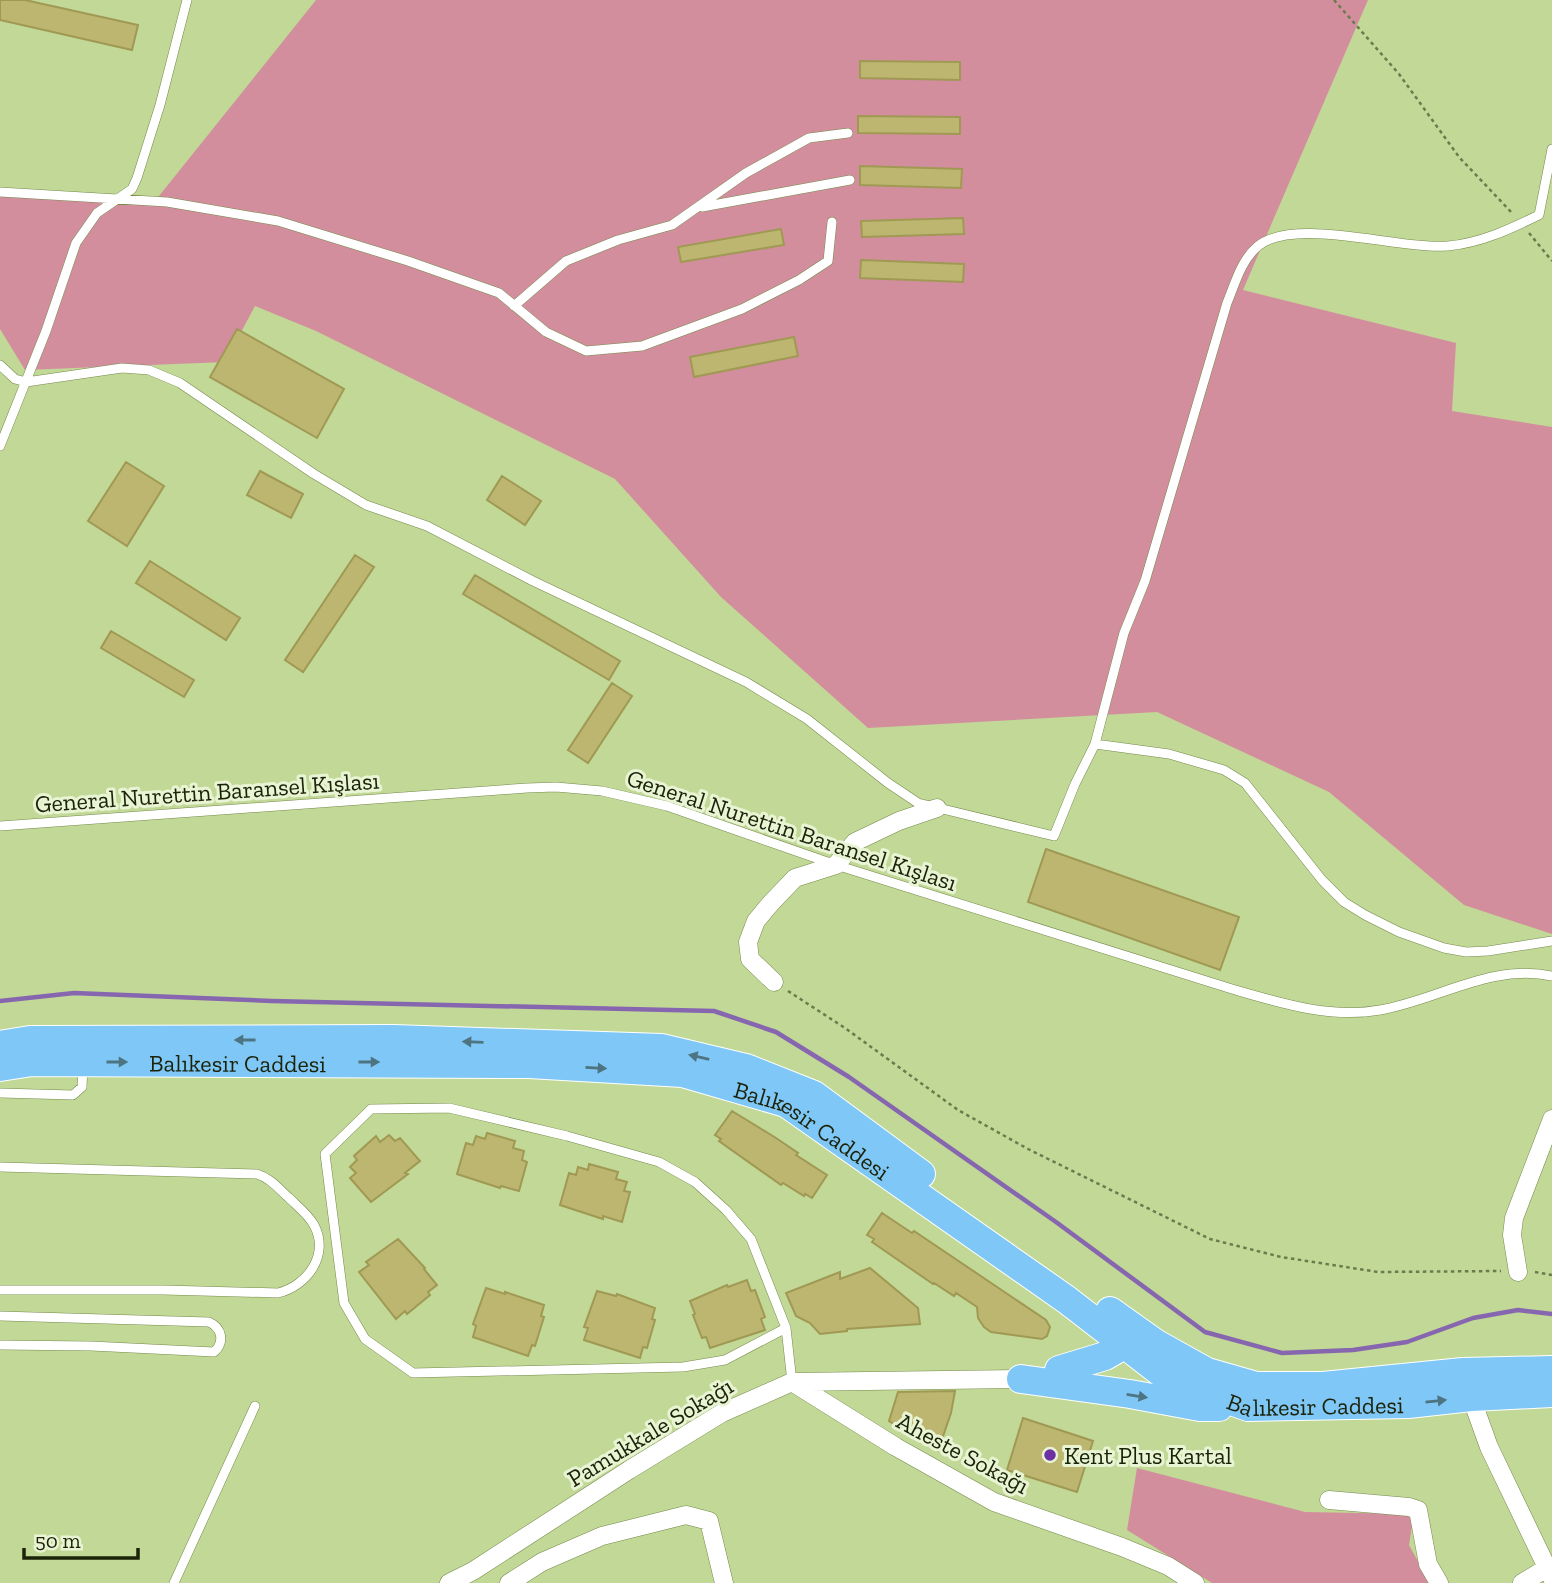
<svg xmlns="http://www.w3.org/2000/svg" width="1552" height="1583" viewBox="0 0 1552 1583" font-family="'Zilla Slab',serif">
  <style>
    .green { fill: #d38e9e }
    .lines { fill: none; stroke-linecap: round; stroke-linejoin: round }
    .stream { stroke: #8766b0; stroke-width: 4.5 }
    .building { fill: #bcb670; stroke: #a09954; stroke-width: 2 }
    .lane-casing { stroke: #768a4b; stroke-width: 10 }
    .street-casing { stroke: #768a4b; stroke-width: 19 }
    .primary-casing { stroke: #fff; stroke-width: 30 }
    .path { stroke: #6c7b4d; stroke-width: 2.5; stroke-dasharray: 3.5 3.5; stroke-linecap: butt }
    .lane { stroke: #fff; stroke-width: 9 }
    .street { stroke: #fff; stroke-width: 18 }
    .primary { stroke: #7fc7f7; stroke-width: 28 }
    .oneway { fill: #4d7480 }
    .poi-dot { fill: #6d30a5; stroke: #e8f4d3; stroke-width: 2.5 }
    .labels { text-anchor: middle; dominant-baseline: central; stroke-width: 6; stroke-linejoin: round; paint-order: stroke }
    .street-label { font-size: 24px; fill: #1b2208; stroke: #e8f4d3 }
    .poi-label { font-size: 24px; fill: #1b2208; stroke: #e8f4d3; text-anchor: start }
  </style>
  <rect width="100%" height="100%" fill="#c1d896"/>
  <path class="green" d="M316,0H1368L1243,290L1456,343L1452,411L1552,427V934L1464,905L1329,792L1157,712L868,728L721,597L615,479L316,331L255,306L225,362L25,370L0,329V196L155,201Z
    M1137,1468L1305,1512L1414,1514L1409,1545L1430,1583H1212L1127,1530Z"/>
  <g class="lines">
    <path class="stream" d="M0,1001L74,993L272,1001L714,1011L776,1032L849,1077L1056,1222L1205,1332L1282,1353L1353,1350L1407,1342L1473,1318L1518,1310L1552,1314"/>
  </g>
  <path class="building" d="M0,0H25L138,25L132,50L0,20Z
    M860,61L960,62V80L860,78Z
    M858,116L960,117V134L858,133Z
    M860,166L962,169L961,188L860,185Z
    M963,218L964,234L862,237L861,221Z
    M781,229L784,245L681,262L678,247Z
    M861,260L964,264L963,282L860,278Z
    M237,329L344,389L317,438L210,377Z
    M794,337L798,356L694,377L690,357Z
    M126,462L164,486L127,546L88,521Z
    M260,471L303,494L291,518L247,495Z
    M502,476L541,501L525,525L487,500Z
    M355,555L374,567L303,672L285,660Z
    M150,561L240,618L226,640L136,583Z
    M475,575L620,661L609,680L463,594Z
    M111,631L194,680L184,697L101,648Z
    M612,683L632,696L588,763L568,750Z
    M1046,849L1239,917L1220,970L1028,902Z
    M732,1111L776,1138L798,1153L796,1155L827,1175L812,1198L805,1194L804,1196L783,1183L781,1185L719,1141L721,1139L715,1135Z
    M487,1133L515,1141L513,1148L524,1151L522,1160L527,1162L519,1191L501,1186L500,1188L457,1174L466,1143L473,1145L476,1136L485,1139Z
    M389,1135L395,1141L400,1138L420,1161L405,1173L408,1174L371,1202L350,1178L356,1173L350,1167L357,1160L354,1156L376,1136L380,1142Z
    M589,1164L618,1172L616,1179L627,1182L624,1191L630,1192L622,1222L603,1216V1219L560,1205L569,1173L576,1175L578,1167L588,1170Z
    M882,1213L912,1233L914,1231L1046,1320L1050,1327L1047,1336L1042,1339L991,1332L984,1327L978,1318L977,1307L956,1293L954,1296L934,1283L933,1284L872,1242L874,1239L867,1235Z
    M398,1239L425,1268L424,1269L437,1285L428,1292L430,1295L407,1314L405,1311L396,1319L359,1272L369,1265L366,1262Z
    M870,1268L918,1308L920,1324L847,1329V1331L820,1334L810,1323L796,1316L786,1293L840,1272V1279Z
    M747,1280L751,1291L755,1290L765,1317L761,1319L765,1330L710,1348L706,1337L702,1338L693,1315L695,1314L690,1301L727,1285L728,1287Z
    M486,1288L505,1294V1292L544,1305L541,1316L544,1317L535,1346L532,1345L528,1356L473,1337L476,1326L473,1324Z
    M597,1291L616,1296L617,1294L655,1308L652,1319L655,1320L647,1348L643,1347L640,1358L584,1340L588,1328L584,1327Z
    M955,1391L951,1413L938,1451L889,1421L898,1392Z
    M1023,1418L1093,1441L1077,1492L1007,1470Z"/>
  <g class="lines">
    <defs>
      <path id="lane" d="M0,192L167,202L278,221L408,261L499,293L546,332L586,351L642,346L742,309L799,280L828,261L832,222
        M702,207L850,180
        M514,306L566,261L618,240L672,225L746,173L809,138L848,133
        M0,365L15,379L26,382L122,368L149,370L180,383L314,474L366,505L427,526L533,581L746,682L807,719L888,783L918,803L1054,836L1075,784L1095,744L1124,633L1145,581L1227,303C1235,284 1241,260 1258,246C1295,216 1399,250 1448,246C1481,243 1510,229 1539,215L1552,149
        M0,446L46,331L76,243L97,213L132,189L137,178L160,105L187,0
        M1095,744L1169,754L1224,770L1245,783L1322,880L1344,902L1365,915L1399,932L1444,948L1466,952L1488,951L1552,941
        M0,826L527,788L556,787L602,791L667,806L836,865L1232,989C1280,1003 1331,1019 1380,1010C1438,1000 1491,963 1552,976
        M0,1093L73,1095L82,1087L83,1066
        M0,1167L257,1174C270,1178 278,1188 288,1197C297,1206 308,1214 314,1225C330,1255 307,1286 278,1293L164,1290H0
        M0,1316L209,1322C222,1328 225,1342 214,1352L91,1346L0,1345
        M786,1328L725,1360L683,1367L413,1373L365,1339L344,1303L325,1154L371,1109L449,1108L567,1136L659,1162L695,1182L726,1210L751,1239L786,1328L792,1382
        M174,1583L255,1406"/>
      <path id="street" d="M774,982L750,959L748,942L756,921L771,903L795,878L836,865L855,842L899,821L937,808
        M1518,1272L1512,1235L1514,1218L1552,1119
        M792,1382L896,1447L994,1502L1122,1547L1168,1566L1195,1583
        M1471,1397L1489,1447L1552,1578
        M1329,1500L1409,1507L1418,1510L1428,1564L1439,1583
        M449,1583L473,1571L629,1470L722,1413L792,1382L1021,1379
        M509,1583L542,1562L602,1536L686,1515L709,1521L724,1583
        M1522,1583L1547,1568"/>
      <g id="primary">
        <path d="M0,1045L30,1040L393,1039L662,1048L746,1068L814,1095L921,1174"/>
        <path id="s1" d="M0,1067L32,1062L529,1064L683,1073L786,1103L1067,1300L1168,1378L1248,1407L1408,1404L1471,1397L1552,1393"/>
        <path d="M1110,1311L1155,1343L1207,1372L1256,1386H1323L1463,1372L1552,1370"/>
        <path d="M1059,1370L1105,1356L1124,1345L1141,1343"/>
        <path d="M1021,1379L1130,1394L1200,1407H1219"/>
      </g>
    </defs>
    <use href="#lane" class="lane-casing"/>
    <use href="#street" class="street-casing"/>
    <use href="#primary" class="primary-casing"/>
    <path class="path" d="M1334,0L1399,74L1459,157L1513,214
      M1529,233L1552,261
      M788,991L845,1028L958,1110L1028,1149L1210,1239L1281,1257L1378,1272L1501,1271
      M1535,1272L1552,1275"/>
    <use href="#lane" class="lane"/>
    <use href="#street" class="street"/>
    <use href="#primary" class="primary"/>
  </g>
  <defs><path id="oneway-solid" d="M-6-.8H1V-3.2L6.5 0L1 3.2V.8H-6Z" transform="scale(1.75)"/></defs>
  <g class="oneway">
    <use href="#oneway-solid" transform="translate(245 1040) rotate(180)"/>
    <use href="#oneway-solid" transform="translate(473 1042) rotate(-178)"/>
    <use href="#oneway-solid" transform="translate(699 1057) rotate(-167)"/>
    <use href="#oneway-solid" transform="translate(117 1062)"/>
    <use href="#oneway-solid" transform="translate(369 1062)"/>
    <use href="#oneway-solid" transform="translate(596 1068) rotate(3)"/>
    <use href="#oneway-solid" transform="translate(1137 1396) rotate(9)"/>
    <use href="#oneway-solid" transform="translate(1436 1401) rotate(-6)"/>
  </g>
  <circle class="poi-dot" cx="1050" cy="1455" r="7"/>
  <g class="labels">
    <g class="street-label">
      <text transform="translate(207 792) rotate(-4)">General Nurettin Baransel Kışlası</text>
      <text transform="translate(792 830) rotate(18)">General Nurettin Baransel Kışlası</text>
      <text stroke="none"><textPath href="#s1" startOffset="238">Balıkesir Caddesi</textPath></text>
      <text stroke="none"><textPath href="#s1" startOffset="826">Balıkesir Caddesi</textPath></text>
      <text stroke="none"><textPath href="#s1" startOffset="1414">Balıkesir Caddesi</textPath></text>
      <text transform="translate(650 1432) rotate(-31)">Pamukkale Sokağı</text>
      <text transform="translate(963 1453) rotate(28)">Aheste Sokağı</text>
    </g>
    <g class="poi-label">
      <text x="1064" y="1455">Kent Plus Kartal</text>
    </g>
  </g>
  <path d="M24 1548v10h114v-10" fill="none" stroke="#1b2208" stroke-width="3.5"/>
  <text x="35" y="1548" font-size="21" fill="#1b2208" stroke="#e8f4d3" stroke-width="5" paint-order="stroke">50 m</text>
</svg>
